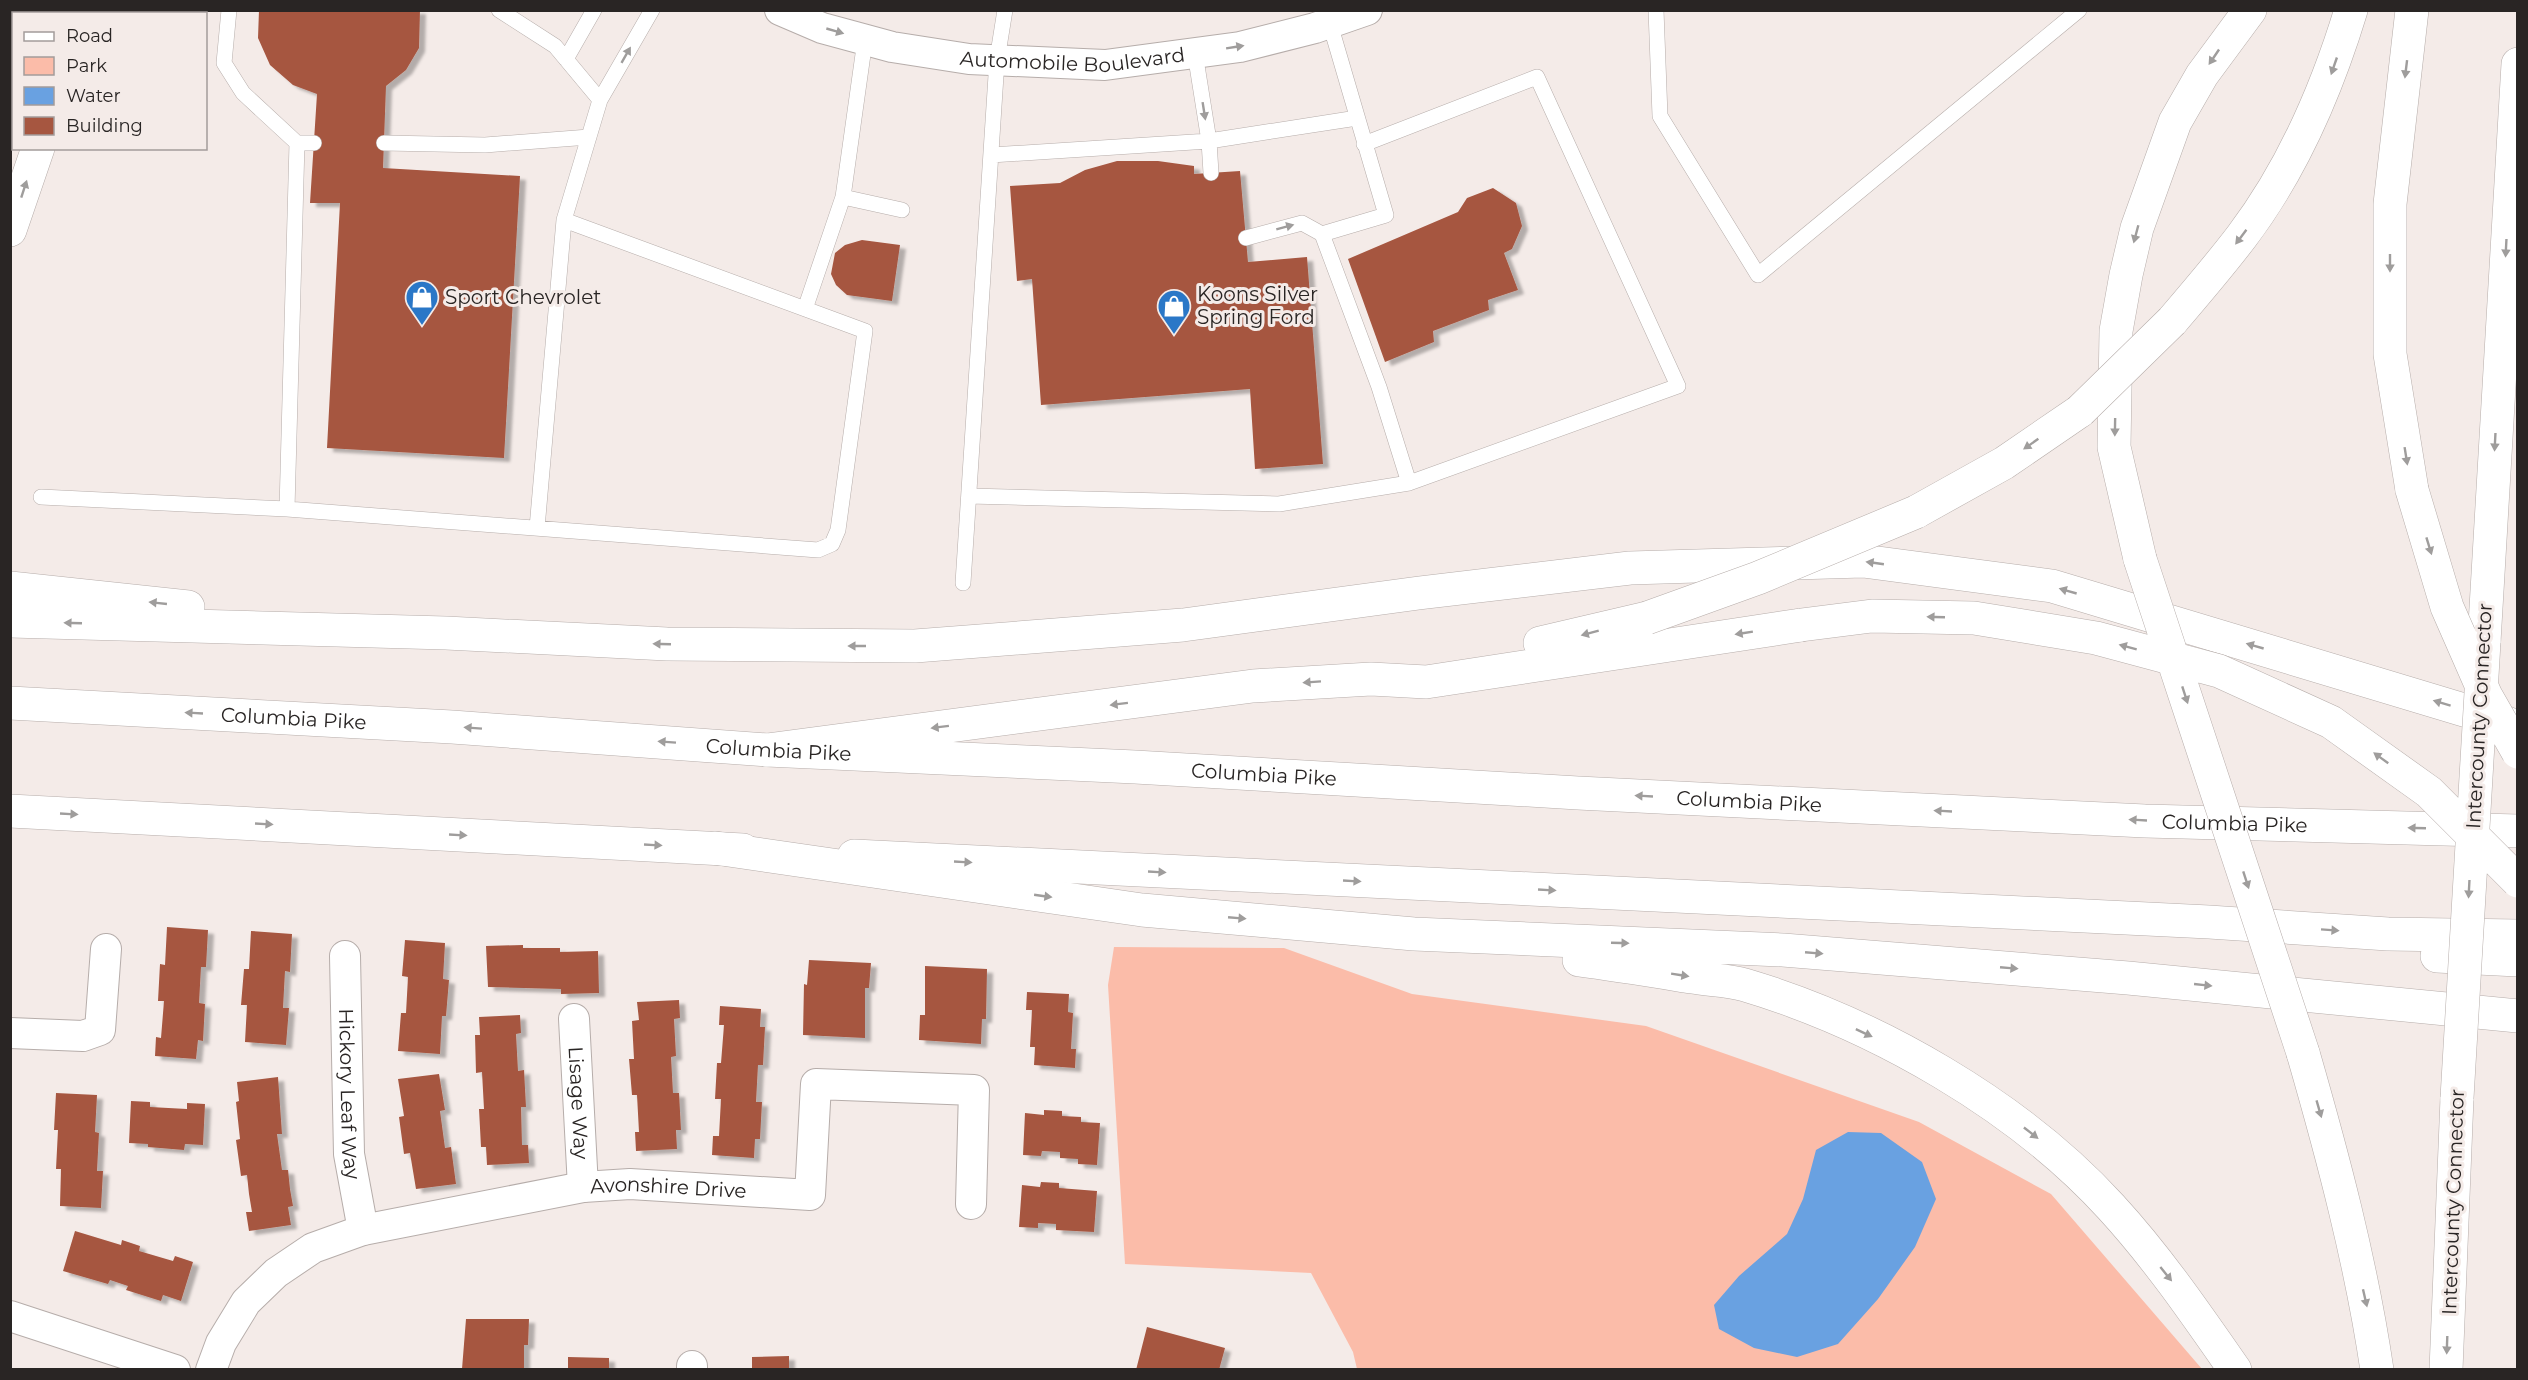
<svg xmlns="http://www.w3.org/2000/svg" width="2528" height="1380" viewBox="0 0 2528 1380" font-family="Montserrat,sans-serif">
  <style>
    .green { fill: #fbbca9 }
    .water { fill: #69a1e1 }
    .building { fill: #a65640; filter: url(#shadow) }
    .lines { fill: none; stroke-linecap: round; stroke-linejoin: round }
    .service-casing { stroke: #b6adaa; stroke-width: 16 }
    .minor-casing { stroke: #b6adaa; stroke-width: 32 }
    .secondary-casing { stroke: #b6adaa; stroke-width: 34 }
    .trunk-casing { stroke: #b6adaa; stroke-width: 34 }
    .motorway-casing { stroke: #b6adaa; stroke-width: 34 }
    .service { stroke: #fff; stroke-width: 15 }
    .minor { stroke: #fff; stroke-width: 30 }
    .secondary { stroke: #fff; stroke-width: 33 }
    .trunk { stroke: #fff; stroke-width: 33 }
    .motorway { stroke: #fff; stroke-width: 33 }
    .motorway-bridge-casing { stroke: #b6adaa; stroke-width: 34; stroke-linecap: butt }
    .motorway-bridge { stroke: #fff; stroke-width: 33 }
    .oneway { fill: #9f9d9c }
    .labels { text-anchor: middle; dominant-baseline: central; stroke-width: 6; stroke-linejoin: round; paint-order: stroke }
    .street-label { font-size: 20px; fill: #292524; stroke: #f4ebe8 }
    .poi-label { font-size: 20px; fill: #292524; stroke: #f4ebe8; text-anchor: start }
  </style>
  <defs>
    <filter id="shadow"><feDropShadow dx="6" dy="4" stdDeviation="1.5" flood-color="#0004"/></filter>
  </defs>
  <rect width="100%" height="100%" fill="#f4ebe8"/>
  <path class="green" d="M1114,947L1284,948L1412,994L1646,1026L1919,1122L2051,1194L2202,1369H1357L1353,1352L1311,1273L1125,1264L1108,985Z"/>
  <path class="water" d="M1848,1132L1881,1133L1922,1162L1936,1199L1915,1247L1878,1299L1838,1344L1797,1357L1754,1348L1719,1329L1714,1305L1739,1276L1787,1234L1803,1199L1816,1150Z"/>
  <path class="building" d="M259,10H420L419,48L406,70L386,86L383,168L520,176L504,458L327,448L340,203H310L317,94L293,85L270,65L258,38Z
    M1117,161H1158L1194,166V174L1240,171L1248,262L1307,257L1323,464L1255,469L1250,389L1041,405L1032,279L1017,281L1010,186L1060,183L1085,170Z
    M1493,188L1516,203L1522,226L1512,249L1504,253L1518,290L1488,300L1489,310L1433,331L1434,342L1385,362L1348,259L1458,212L1467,198Z
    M862,240L900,245L892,301L847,295L836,285L831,274L835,253L845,245Z
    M167,927L208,930L206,967H201L199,1003L205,1004L203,1041L198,1040L196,1059L155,1056L156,1037L161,1038L164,1001H158L160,964L165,965Z
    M251,931L292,934L290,972L285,971L283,1008H289L286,1045L245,1042L247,1005H241L244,969H249Z
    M405,940L445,943L443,979L449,980L446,1016H442L440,1054L398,1051L401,1013H406L408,977L402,976Z
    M523,945V948H560V952L598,951L599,993L561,994V989L488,987L486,946Z
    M809,960L871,963L869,988H865V1038L803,1035L804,984L807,985Z
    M925,966L987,969L986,1019H982L981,1044L919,1040L920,1015H925Z
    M1027,992L1069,994L1068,1012L1073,1013L1071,1049H1076L1075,1068L1034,1065L1035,1047H1030L1032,1010H1026Z
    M679,1000L680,1018L674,1019L676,1056L671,1057L673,1093H679L681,1130H676L677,1149L636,1151L635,1132H639L637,1095H632L629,1059H634L632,1021L639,1020L637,1002Z
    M720,1006L761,1009L760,1027H765L763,1065H758L756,1102H762L760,1139H755L754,1158L712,1155L713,1136H719L721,1099H715L717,1063H721L724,1025H719Z
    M520,1015L521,1033L516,1034L518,1071L524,1070L526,1107H521L522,1145H528L529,1163L487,1165L486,1147H481L479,1109H484L482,1072L476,1073L475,1035H480L479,1017Z
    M439,1074L445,1110L440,1111L445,1148L451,1147L456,1184L416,1189L410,1153L404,1154L399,1117L404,1116L398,1079Z
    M278,1077L282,1134H277L282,1170H288L290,1189L293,1206L288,1207L291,1225L249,1231L246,1212H252L249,1194L247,1175L241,1176L236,1140L240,1139L236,1102L239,1101L237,1082Z
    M56,1093L97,1095L95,1132L99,1133L97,1171H103L101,1208L60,1206L61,1169H56L58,1130H54Z
    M131,1101L150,1102V1107L187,1109V1103L205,1104L203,1145L185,1144L184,1150L148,1147V1144L129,1143Z
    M1044,1110L1062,1111V1116L1081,1117V1122L1100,1123L1097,1165L1078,1164V1159L1060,1158V1152L1042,1151L1041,1156L1023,1155L1025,1113L1044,1115Z
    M1041,1182L1059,1183V1188L1097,1191L1094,1232L1056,1230V1224L1038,1223V1228L1019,1227L1022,1185L1040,1187Z
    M75,1231L121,1245L122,1240L140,1246L139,1251L173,1261L175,1256L193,1262L181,1301L163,1295L161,1301L126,1290L128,1286L110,1280L108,1284L63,1271Z
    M466,1319H529L528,1345H524V1370L462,1369Z
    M1147,1327L1225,1348L1219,1370H1136Z
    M789,1356V1370H752V1357Z
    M568,1357L609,1358V1370H568Z"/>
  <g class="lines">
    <defs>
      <path id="service" d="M499,10L555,46L600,100
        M1656,10L1660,116L1758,275L2079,10
        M1195,53L1209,141L1357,118
        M566,59L594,10
        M297,143H314
        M384,143L485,145L589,137
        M991,155L1209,141L1211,173
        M843,197L902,210
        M1322,234L1386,215L1328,17
        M1246,238L1302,223L1322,234L1379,387L1409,483
        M805,309L843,197L865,40
        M969,496L1279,504L1409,483L1678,386L1537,77L1364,144
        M41,497L287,509L297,143L243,93L224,63L229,10
        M287,509L818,550L832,544L838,530L865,331L564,220
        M537,528L564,220L600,100L652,10
        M963,583L997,60L1005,10"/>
      <g id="minor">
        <path id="s1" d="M780,10L822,28L892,47L969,59L1105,65L1240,47L1315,28L1367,10"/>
        <path id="s2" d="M345,956L349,1154L363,1230"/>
        <path id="s3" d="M574,1019L583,1187"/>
        <path d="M10,1033L83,1036L100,1030L106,949"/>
        <path d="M10,1316L175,1370"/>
        <path id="s4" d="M211,1370L221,1343L246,1302L276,1273L313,1248L363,1230L583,1187L630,1184L810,1195L816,1084L974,1090L971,1204"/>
        <path d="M692,1370V1366"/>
      </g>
      <path id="secondary" d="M84,14L86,10
        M10,230L38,148"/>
      <g id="trunk">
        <path d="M10,588L188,607"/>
        <path d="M10,621L446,633L667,644L915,646L1183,625L1419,593L1630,568L1863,561L2052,586L2507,723"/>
        <path id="s5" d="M10,703L452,727L767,750L1135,767L1578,793L2145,821L2518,831"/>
        <path d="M10,811L743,850"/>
        <path d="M854,856L2209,922L2388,934L2518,936"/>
        <path d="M2437,956L2518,960"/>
      </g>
      <path id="motorway" d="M2172,321C2196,293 2220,265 2242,236C2292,170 2327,89 2351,10
        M2412,490L2390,354V204L2412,10
        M1916,512L2004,463L2080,411
        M2140,559L2114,447L2116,331L2126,275L2137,228L2175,122L2202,75L2250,10
        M2484,642L2518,64
        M1540,643L1647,618
        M767,750L1253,686L1371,679L1426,682L1801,625
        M715,848L1142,910L1414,934L1783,950L2128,978L2518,1016
        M1579,960C1617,965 1654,971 1692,977C1709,980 1728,980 1745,985C1876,1024 2019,1106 2111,1207C2157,1257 2196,1314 2235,1370
        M2303,1053C2333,1157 2361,1262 2377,1370
        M2446,1370L2457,1098"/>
    </defs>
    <use href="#service" class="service-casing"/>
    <use href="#minor" class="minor-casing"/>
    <use href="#secondary" class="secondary-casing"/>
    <use href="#trunk" class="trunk-casing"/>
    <use href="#motorway" class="motorway-casing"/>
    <use href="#service" class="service"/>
    <use href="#minor" class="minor"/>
    <use href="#secondary" class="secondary"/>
    <use href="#trunk" class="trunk"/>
    <use href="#motorway" class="motorway"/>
    <defs>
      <path id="motorway-bridge" d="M2080,411L2172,321
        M2412,490L2447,607L2486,696L2518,752
        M2140,559L2303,1053
        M1647,618L1758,578L1916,512
        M1801,625L1872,616L1974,618L2096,638L2219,671L2331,722L2429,792L2518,881
        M2457,1098L2484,642"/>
    </defs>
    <use href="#motorway-bridge" class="motorway-bridge-casing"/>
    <use href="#motorway-bridge" class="motorway-bridge"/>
  </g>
  <defs><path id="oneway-solid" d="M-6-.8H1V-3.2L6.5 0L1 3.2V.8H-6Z" transform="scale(1.5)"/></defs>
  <g class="oneway">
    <use href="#oneway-solid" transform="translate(835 31) rotate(16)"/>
    <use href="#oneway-solid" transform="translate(1235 47) rotate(-9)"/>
    <use href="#oneway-solid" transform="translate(626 55) rotate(-60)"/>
    <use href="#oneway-solid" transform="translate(2214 57) rotate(124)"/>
    <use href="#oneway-solid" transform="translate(2334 66) rotate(109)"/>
    <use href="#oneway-solid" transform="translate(2406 69) rotate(97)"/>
    <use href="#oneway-solid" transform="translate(1204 111) rotate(81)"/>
    <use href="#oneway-solid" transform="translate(24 189) rotate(-72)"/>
    <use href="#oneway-solid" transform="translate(1285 227) rotate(-15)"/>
    <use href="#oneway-solid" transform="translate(2136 234) rotate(105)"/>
    <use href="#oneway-solid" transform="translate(2241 237) rotate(127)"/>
    <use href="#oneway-solid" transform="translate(2506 248) rotate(93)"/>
    <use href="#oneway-solid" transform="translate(2390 263) rotate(90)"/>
    <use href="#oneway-solid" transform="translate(2115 427) rotate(91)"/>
    <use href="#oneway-solid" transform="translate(2495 442) rotate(93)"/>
    <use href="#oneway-solid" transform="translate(2031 444) rotate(145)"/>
    <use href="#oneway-solid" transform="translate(2406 456) rotate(81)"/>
    <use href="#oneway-solid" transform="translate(2429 546) rotate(73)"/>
    <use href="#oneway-solid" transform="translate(1875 563) rotate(-172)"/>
    <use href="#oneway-solid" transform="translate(2068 591) rotate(-164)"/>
    <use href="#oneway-solid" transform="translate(158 603) rotate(-174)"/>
    <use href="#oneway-solid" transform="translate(1936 617) rotate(-178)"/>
    <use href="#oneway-solid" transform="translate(73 623) rotate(-178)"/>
    <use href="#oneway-solid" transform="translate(1590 633) rotate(165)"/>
    <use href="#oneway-solid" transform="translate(1744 633) rotate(171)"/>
    <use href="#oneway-solid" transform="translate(662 644) rotate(-178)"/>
    <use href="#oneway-solid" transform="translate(857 646) rotate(-180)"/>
    <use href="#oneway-solid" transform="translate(2255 646) rotate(-164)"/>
    <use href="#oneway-solid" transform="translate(2128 647) rotate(-165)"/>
    <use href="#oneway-solid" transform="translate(1312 682) rotate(176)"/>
    <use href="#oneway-solid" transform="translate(2185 695) rotate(72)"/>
    <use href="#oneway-solid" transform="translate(2442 703) rotate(-163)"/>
    <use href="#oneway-solid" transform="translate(1119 704) rotate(173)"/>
    <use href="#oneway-solid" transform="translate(194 713) rotate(-177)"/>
    <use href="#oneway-solid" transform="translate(940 727) rotate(173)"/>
    <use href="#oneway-solid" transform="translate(473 728) rotate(-176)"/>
    <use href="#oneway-solid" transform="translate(667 742) rotate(-176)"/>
    <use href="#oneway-solid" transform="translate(2381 758) rotate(-144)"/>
    <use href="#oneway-solid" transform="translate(1644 796) rotate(-177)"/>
    <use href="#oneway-solid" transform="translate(1943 811) rotate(-177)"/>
    <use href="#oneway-solid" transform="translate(69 814) rotate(3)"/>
    <use href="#oneway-solid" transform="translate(2138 820) rotate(-177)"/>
    <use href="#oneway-solid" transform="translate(264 824) rotate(3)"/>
    <use href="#oneway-solid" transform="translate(2417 828) rotate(-178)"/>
    <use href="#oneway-solid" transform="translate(458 835) rotate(3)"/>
    <use href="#oneway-solid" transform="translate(653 845) rotate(3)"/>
    <use href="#oneway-solid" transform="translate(963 862) rotate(3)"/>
    <use href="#oneway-solid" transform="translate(1157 872) rotate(3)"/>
    <use href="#oneway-solid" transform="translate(2246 880) rotate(72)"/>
    <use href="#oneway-solid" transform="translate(1352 881) rotate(3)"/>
    <use href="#oneway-solid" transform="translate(2469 889) rotate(93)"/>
    <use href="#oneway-solid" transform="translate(1547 890) rotate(3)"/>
    <use href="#oneway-solid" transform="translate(1043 896) rotate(8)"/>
    <use href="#oneway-solid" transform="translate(1237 918) rotate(5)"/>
    <use href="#oneway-solid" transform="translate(2330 930) rotate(4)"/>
    <use href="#oneway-solid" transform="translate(1620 943) rotate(2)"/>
    <use href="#oneway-solid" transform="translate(1814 953) rotate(5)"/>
    <use href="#oneway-solid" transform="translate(2009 968) rotate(5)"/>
    <use href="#oneway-solid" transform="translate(1680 975) rotate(9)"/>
    <use href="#oneway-solid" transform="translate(2203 985) rotate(6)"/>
    <use href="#oneway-solid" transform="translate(1864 1033) rotate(25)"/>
    <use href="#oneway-solid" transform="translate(2319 1109) rotate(74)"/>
    <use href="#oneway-solid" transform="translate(2031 1133) rotate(38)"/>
    <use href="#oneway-solid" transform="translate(2166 1274) rotate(51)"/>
    <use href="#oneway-solid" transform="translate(2365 1298) rotate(77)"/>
    <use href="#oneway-solid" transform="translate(2447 1345) rotate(92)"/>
  </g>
  <defs>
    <symbol id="shop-pin" viewBox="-11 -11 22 30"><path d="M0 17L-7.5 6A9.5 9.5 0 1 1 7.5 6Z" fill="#2a77c7" stroke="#f4ebe8"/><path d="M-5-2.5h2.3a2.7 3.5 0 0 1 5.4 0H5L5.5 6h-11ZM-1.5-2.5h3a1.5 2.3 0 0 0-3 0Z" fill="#fff"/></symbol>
  </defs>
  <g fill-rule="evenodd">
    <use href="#shop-pin" x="403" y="278" width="38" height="52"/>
    <use href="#shop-pin" x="1155" y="287" width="38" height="52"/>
  </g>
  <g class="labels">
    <g class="street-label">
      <text stroke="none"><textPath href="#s1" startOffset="300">Automobile Boulevard</textPath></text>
      <text transform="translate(2479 716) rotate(-87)">Intercounty Connector</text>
      <text stroke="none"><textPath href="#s5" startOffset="284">Columbia Pike</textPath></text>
      <text stroke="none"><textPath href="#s5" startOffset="770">Columbia Pike</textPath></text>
      <text stroke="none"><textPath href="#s5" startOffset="1256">Columbia Pike</textPath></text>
      <text stroke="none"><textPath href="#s5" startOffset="1742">Columbia Pike</textPath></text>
      <text stroke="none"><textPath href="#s5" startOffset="2228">Columbia Pike</textPath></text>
      <text stroke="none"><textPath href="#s2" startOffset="138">Hickory Leaf Way</textPath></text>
      <text stroke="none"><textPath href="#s3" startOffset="84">Lisage Way</textPath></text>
      <text stroke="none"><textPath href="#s4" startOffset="526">Avonshire Drive</textPath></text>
      <text transform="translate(2453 1202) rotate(-88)">Intercounty Connector</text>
    </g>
    <g class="poi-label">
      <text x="1197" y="294">Koons Silver<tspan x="1197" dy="23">Spring Ford</tspan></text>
      <text x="445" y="297">Sport Chevrolet</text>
    </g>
  </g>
  <rect width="2528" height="1380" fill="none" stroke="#292524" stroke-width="24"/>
  <rect x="12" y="12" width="195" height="138" fill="#f4ebe8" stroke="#a39c9a" stroke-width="1.5"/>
  <rect x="24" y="32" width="30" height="9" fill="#ffffff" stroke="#a39c9a" stroke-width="1.5"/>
  <text x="66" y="42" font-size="18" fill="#292524">Road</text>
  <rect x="24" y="57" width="30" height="18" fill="#fbbca9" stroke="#a39c9a" stroke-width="1.5"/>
  <text x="66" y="72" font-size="18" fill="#292524">Park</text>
  <rect x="24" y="87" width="30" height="18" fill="#69a1e1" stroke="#a39c9a" stroke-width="1.5"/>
  <text x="66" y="102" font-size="18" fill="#292524">Water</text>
  <rect x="24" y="117" width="30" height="18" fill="#a65640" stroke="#a39c9a" stroke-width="1.5"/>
  <text x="66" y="132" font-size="18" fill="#292524">Building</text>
</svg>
